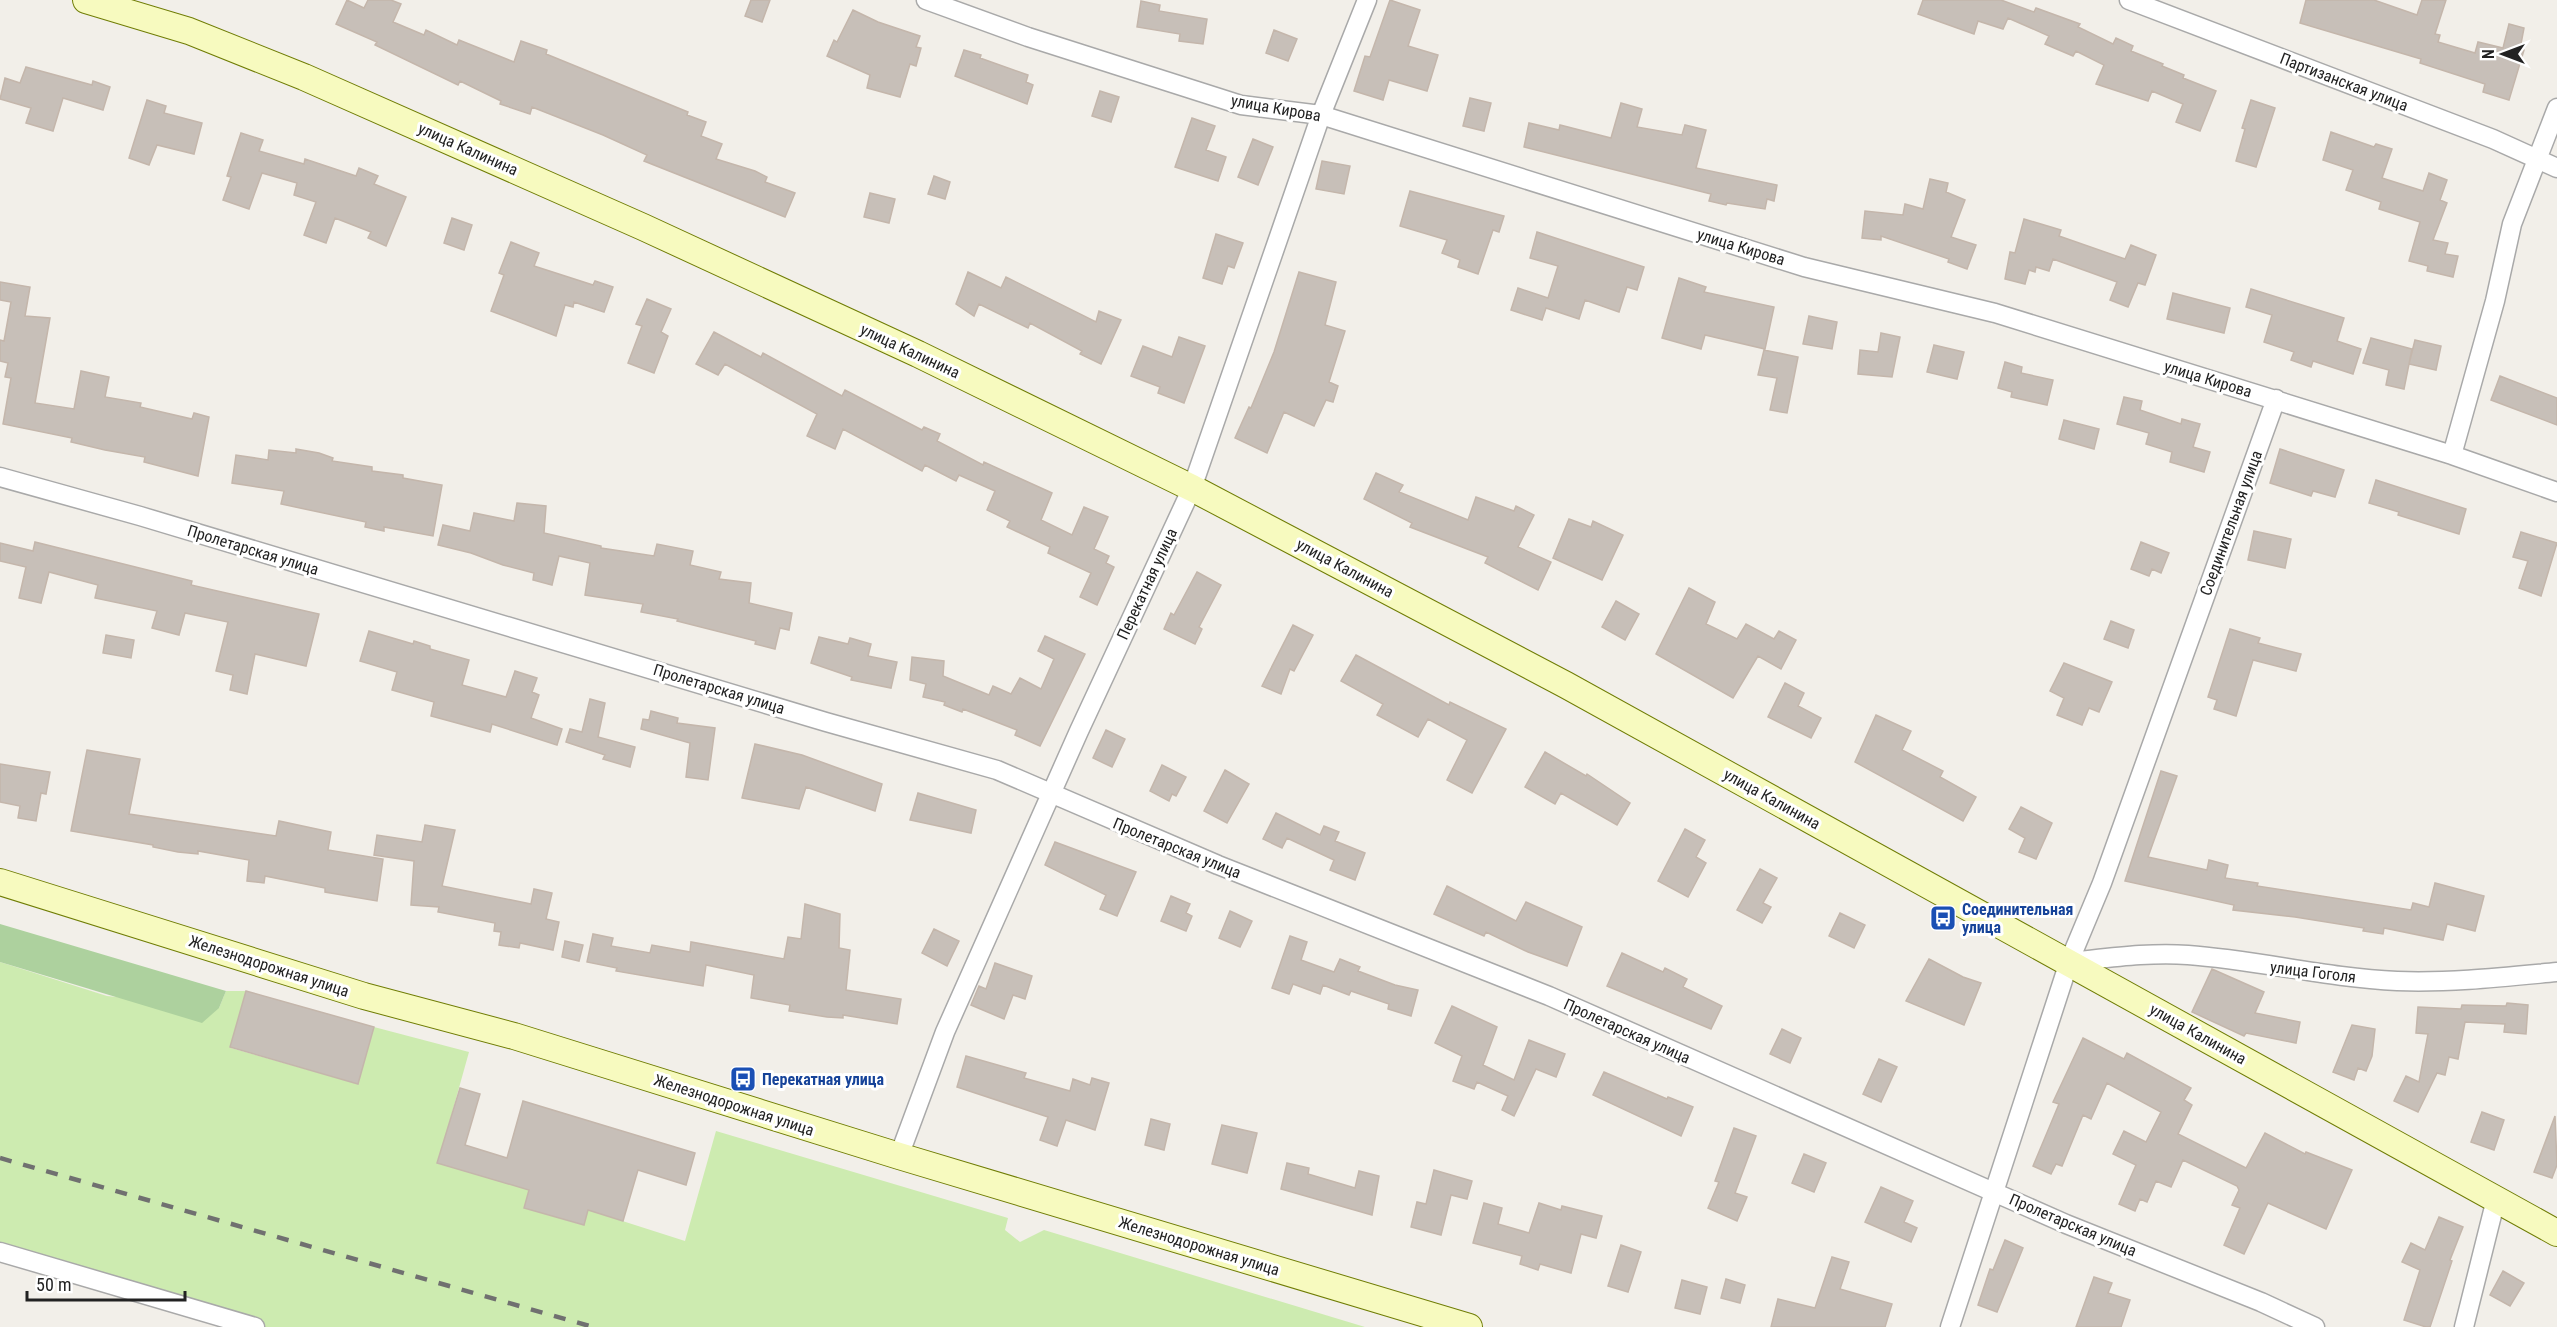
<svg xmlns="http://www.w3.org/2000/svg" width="2557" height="1327" viewBox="0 0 2557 1327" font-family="'Roboto Condensed',sans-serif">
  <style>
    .grass { fill: #cdebb0 }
    .forest { fill: #add19e }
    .building { fill: #c7bfb8; stroke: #c4b6ab; stroke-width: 1.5 }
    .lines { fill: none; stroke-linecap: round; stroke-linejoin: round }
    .street-casing { stroke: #a9a9a9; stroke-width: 21 }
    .secondary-casing { stroke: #707d05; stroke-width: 28 }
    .street { stroke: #fff; stroke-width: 18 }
    .secondary { stroke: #f7fabf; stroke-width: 26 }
    .rail { stroke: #707070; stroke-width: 4.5; stroke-dasharray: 12 12; stroke-linecap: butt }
    .labels { text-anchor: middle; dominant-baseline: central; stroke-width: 6; stroke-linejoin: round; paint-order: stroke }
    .street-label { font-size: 16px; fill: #222; stroke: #fff }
    .transit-label { font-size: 16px; font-weight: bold; fill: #164399; stroke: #fff; text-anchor: start }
  </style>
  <rect width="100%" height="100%" fill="#f2efe9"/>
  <path class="grass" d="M0,962L107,996L219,1008L226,991H247L231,1048L358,1084L374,1027L469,1052L438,1163L529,1190L524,1208L583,1225L588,1210L685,1241L716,1131L1008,1218L1005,1230L1020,1242L1044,1230L1365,1327H255L0,1252Z"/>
  <path class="forest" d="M0,924L226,991L219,1008L202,1023L0,962Z"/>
  <path class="building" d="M347,0L364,8L368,0H391L401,4L393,22L424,35L426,30L457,45L459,40L514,62L521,41L547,50L546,54L688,112L687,115L706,122L701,136L722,144L716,159L755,171L767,177L765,182L795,193L785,217L644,161L647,155L603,135L532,107L530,114L500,104L501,101L460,81L458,85L375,45L377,42L336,24Z
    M751,0H770L762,22L745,16Z
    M1390,0L1420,10L1408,46L1438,55L1427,91L1389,80L1383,100L1354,91L1365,56L1370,57Z
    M1923,0H2001L2034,12L2036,8L2080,24L2078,27L2113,44L2116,38L2133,46L2131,51L2163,64L2162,66L2184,75L2183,78L2216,91L2200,131L2176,122L2183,104L2152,91L2148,101L2096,84L2104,65L2076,51L2073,56L2045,44L2049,36L2008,18L2003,29L1978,21L1974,34L1918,14Z
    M2306,0H2374L2417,15L2422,0H2446L2435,34L2440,35L2438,42L2475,53L2478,42L2503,48L2509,24L2524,28L2520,49L2524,50L2509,100L2483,92L2485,84L2420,63L2421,59L2300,23Z
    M1141,1L1160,5L1159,11L1207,19L1203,44L1179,41L1180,34L1137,27Z
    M853,10L878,22L920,36L916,47L921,48L916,66L910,64L900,97L867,88L870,75L827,56L834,40L837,42Z
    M1274,30L1297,39L1288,61L1266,53Z
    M964,50L981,55L980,58L1028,75L1026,82L1033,85L1027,104L955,76Z
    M26,67L92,85L93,81L110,87L103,110L63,98L53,131L26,123L31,108L0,99L5,78L20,83Z
    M1100,91L1119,97L1111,122L1092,116Z
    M1470,98L1491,103L1484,131L1463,126Z
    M147,100L166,106L164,113L202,123L194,154L157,145L149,165L129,158Z
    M2251,100L2275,108L2256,167L2236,161L2245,129L2242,128Z
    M1621,103L1642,109L1637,127L1682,135L1685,125L1706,130L1696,168L1777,185L1774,201L1767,199L1765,209L1727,203L1726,205L1709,201L1711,194L1524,147L1529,123L1559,130L1560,125L1611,138Z
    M1192,118L1215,126L1206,150L1226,157L1218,181L1175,167Z
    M2331,132L2374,147L2376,144L2392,149L2382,178L2423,191L2429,173L2447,180L2440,200L2447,203L2433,240L2448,243L2445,254L2458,256L2453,277L2427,271L2428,266L2409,261L2420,222L2379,209L2381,202L2346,190L2353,170L2323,160Z
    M241,133L263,140L259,151L304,164L305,159L356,176L359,168L378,176L374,184L406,197L386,246L368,238L371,232L335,218L326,243L304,235L316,202L294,195L297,183L262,173L249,209L223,200L231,177L227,176Z
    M1253,139L1273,147L1258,185L1238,177Z
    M1322,161L1350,166L1344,194L1316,189Z
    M934,176L950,182L945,199L928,194Z
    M1930,179L1948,183L1946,192L1965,200L1951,237L1976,245L1967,269L1948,262L1949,259L1881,236V240L1862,238L1865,211L1903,215L1905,204L1923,209Z
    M1410,191L1504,216L1499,232L1493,230L1478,274L1458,267L1460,260L1442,253L1447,240L1400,226Z
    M870,193L895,199L889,223L864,217Z
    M452,218L472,225L464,250L444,243Z
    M2024,219L2061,230L2059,236L2125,259L2131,245L2156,255L2145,285L2138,283L2128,307L2110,300L2117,282L2053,259L2049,271L2036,267L2035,272L2029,270L2025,284L2005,279L2010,252L2015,253Z
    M1537,232L1644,267L1637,290L1627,287L1619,312L1585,300L1579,319L1546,308L1542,320L1511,310L1518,288L1548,298L1558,266L1530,258Z
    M1216,234L1243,243L1234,268L1228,266L1222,284L1203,278Z
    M511,242L539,253L534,266L593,285L595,281L613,287L604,312L574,302L573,307L565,305L556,336L491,311L504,275L499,273Z
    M968,272L1001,288L1006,277L1096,322L1099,311L1121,320L1101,364L1080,354L1082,351L1030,323L1028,328L979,304L974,316L956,304Z
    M1299,272L1336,282L1325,325L1345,331L1329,382L1338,386L1333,402L1326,400L1314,426L1284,412L1267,453L1235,438L1249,407L1251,408L1274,352Z
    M1679,278L1706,287L1704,292L1774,307L1765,349L1705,335L1701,349L1662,338Z
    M0,282L30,287L25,316L50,318L35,403L74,409L81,371L109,377L105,397L141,403L140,407L192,419L194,413L209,417L198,476L144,462L145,457L105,450L71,442L72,438L3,424L11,378L5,377L8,363L0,361V340L4,341L11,302L0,300Z
    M2251,289L2344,318L2337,341L2361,349L2353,374L2313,361L2311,367L2291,360L2294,352L2264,342L2272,315L2246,307Z
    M2173,293L2230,308L2224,333L2167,319Z
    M647,299L671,309L661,332L668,336L654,373L628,363L642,326L636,324Z
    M1809,316L1837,322L1832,349L1803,344Z
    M714,332L761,357L763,353L842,396L845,390L922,430L924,427L940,434L937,441L983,465L984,462L1052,493L1041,520L1072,535L1084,507L1108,517L1094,549L1109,556L1106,563L1114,567L1097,605L1080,597L1091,573L1048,553L1050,547L1007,527L1010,521L987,510L995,491L959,475L956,481L925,465L922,471L843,429L835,449L807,436L817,414L725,364L718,375L696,364Z
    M1881,333L1900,337L1892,377L1858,374L1860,350L1878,352Z
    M1179,337L1205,346L1184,403L1158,393L1160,387L1131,376L1143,346L1172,357Z
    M2371,338L2412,349L2404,389L2386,385L2389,370L2363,363Z
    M2415,340L2441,346L2436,370L2409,364Z
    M1934,345L1964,352L1957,379L1927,372Z
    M1764,350L1798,357L1787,413L1770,410L1777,378L1758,375Z
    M2005,362L2022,367L2021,373L2053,380L2047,405L2011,397L2012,392L1998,388Z
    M2500,376L2557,398V425L2491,400Z
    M2124,397L2142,401L2140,410L2181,424L2182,419L2200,424L2193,447L2210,452L2204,472L2170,462L2172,452L2146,444L2149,433L2117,424Z
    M2064,420L2099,429L2094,449L2059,439Z
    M296,449L319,453L333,458L332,461L372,467V471L403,475V478L442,485L433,536L384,527V531L365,527L366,522L281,504L284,491L232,483L236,455L268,460L269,450L296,453Z
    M2280,449L2344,470L2335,497L2313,491L2311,496L2270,483Z
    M1376,473L1403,485L1399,492L1468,520L1476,497L1514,511L1516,506L1534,515L1518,547L1551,562L1538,590L1485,563L1488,557L1410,527L1412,523L1364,499Z
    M2376,480L2466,509L2459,534L2398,515L2399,512L2369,503Z
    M517,503L546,506L544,533L601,546V548L654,556L657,544L693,551L690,565L721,572L719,579L751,583L749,603L792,613L789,630L780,628L775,649L755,644L756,641L677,621L678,619L641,612L643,604L585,595L590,563L559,556L552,585L533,580L534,573L503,565L471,553L438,545L443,525L470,531L474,513L514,521Z
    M1569,519L1591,527L1593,521L1623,535L1602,580L1553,558Z
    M2254,531L2291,539L2285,568L2248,560Z
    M2521,532L2557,543L2541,596L2519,588L2528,561L2513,557Z
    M35,542L192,581L191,585L319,614L306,666L255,654L247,694L230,690L233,675L216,671L228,622L185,613L179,635L152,628L157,611L95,598L98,585L49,572L41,603L19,598L26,567L0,561V543L33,551Z
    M2141,542L2169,553L2161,573L2152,569L2149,576L2131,569Z
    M1197,572L1221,585L1199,627L1202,629L1195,644L1164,629L1171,613L1174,615Z
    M1689,588L1715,602L1706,624L1737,639L1746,624L1774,639L1779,631L1796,640L1781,669L1758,656L1733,698L1656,654Z
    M1616,601L1639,614L1625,640L1602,627Z
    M2111,621L2134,630L2128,648L2104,639Z
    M1293,625L1313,635L1294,671L1290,669L1281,694L1262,686Z
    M2230,629L2260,638L2258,643L2301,654L2296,671L2253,660L2236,716L2214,709L2217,700L2208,697Z
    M369,631L413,644L414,641L430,646V649L469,660L462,685L506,697L515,671L537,678L532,692L539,695L531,718L562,729L557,745L492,724L490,732L431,716L434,702L392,690L397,672L360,661Z
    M106,635L134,640L131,658L103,653Z
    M1045,636L1085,654L1040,746L1015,735L1017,730L963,709L962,712L944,705L945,702L923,697L926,684L910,680L912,657L944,661L943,676L989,695L993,686L1011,694L1020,678L1041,689L1054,659L1038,651Z
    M819,637L848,644L850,638L871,644L868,656L897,662L891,688L851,680L852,677L811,663Z
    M1356,655L1449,705L1450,702L1506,729L1472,793L1447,780L1467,740L1428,719L1418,737L1377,715L1383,704L1341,681Z
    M2064,663L2112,682L2099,712L2089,708L2082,725L2057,715L2064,698L2050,691Z
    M1785,683L1804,693L1798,706L1821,718L1811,738L1768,717Z
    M590,699L605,703L598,737L635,747L630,767L603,759L605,755L566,742L570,729L582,732Z
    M651,711L678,718L677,723L715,728L708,780L686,777L690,743L641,729L643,719L649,720Z
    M1876,715L1911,731L1902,750L1943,771L1940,777L1976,797L1963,821L1855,762Z
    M1106,730L1125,739L1112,767L1093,758Z
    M755,744L802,755L882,784L875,811L806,787L799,809L742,798Z
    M87,750L140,759L129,814L276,836L279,821L331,832L328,850L383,859L377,901L325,892V888L265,876L264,883L247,881L249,860L198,851V854L178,852L153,847V845L71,831Z
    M1545,752L1586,776L1587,774L1630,803L1617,825L1561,793L1555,804L1525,787Z
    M0,764L50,772L46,794L41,793L36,821L18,818L20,806L0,802Z
    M1162,765L1186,777L1176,796L1172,794L1169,801L1150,791Z
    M1225,770L1249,784L1227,823L1204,811Z
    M2161,771L2177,776L2148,857L2207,870L2209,860L2228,865L2225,878L2258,883L2257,886L2411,910L2413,903L2429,907L2435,883L2484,896L2475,931L2447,924L2443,940L2384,928L2383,934L2363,931L2364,928L2295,917L2233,910L2234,905L2125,881Z
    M918,793L976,810L971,833L910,820Z
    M2021,807L2052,823L2036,859L2019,852L2025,838L2009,829Z
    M1276,813L1320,835L1324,826L1339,832L1335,841L1365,853L1355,880L1330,870L1334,860L1287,838L1282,848L1263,839Z
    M425,825L455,830L442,886L531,904L534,889L552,893L546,919L559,922L553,950L520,943L519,948L499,945L501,932L494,931L495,923L438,912L439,907L411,905L414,861L374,855L377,835L422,842Z
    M1685,829L1705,840L1696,857L1706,863L1688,897L1658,881Z
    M1055,842L1136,872L1117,916L1100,909L1106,895L1045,865Z
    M1760,869L1777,878L1763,903L1771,907L1762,923L1737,910Z
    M1447,886L1516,921L1526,902L1582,927L1567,966L1528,952L1486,932L1484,936L1434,914Z
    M1171,896L1190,904L1186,913L1192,916L1186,931L1161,921Z
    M805,904L840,914L839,948L850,950L846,990L901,999L897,1024L843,1015V1018L827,1017L789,1011L790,1005L751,998L754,975L706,965L703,986L616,971L617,968L587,962L593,934L613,938L611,946L650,953L652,945L690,952L691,942L784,959L788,937L801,939Z
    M1230,911L1252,921L1240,947L1219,938Z
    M1840,913L1865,925L1854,948L1829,936Z
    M934,929L959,941L947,966L922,953Z
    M1290,936L1307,942L1301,960L1334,972L1340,959L1360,967L1358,971L1395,985L1418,990L1411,1016L1388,1009L1389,1004L1351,991L1349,995L1323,985L1320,994L1293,984L1289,994L1272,988Z
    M565,941L583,945L579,961L562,957Z
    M1622,953L1663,972L1665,968L1687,979L1683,987L1722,1006L1711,1029L1607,986Z
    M1929,959L1963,977L1981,983L1964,1025L1906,1001Z
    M995,963L1032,976L1025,999L1013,995L1004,1019L971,1005L979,986L986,989Z
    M2212,969L2264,992L2255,1013L2300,1022L2296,1043L2246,1033L2244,1036L2192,1012Z
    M246,991L374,1027L358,1084L230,1047Z
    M2507,1003L2528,1005L2526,1034L2504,1032L2505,1024L2465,1022L2458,1059L2449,1057L2445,1075L2437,1073L2418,1112L2394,1101L2406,1076L2419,1082L2428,1034L2416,1033L2418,1007L2461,1009L2462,1005L2506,1006Z
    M1452,1006L1497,1027L1483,1065L1514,1080L1529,1040L1565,1054L1556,1077L1536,1069L1514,1116L1502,1110L1508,1096L1477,1082L1474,1089L1453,1081L1462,1056L1435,1043Z
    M2352,1025L2375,1029L2372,1056L2366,1071L2358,1068L2354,1080L2333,1072Z
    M1782,1029L1801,1038L1790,1063L1770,1054Z
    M2083,1038L2124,1059L2127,1053L2191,1088L2184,1100L2192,1105L2178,1134L2246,1168L2265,1133L2305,1154L2306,1152L2352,1170L2326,1229L2268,1203L2244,1254L2224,1245L2240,1208L2232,1205L2239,1190L2237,1186L2183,1160L2171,1187L2156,1181L2147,1202L2140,1199L2135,1211L2119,1204L2136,1165L2113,1154L2124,1131L2146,1142L2161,1112L2107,1083L2091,1119L2083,1115L2062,1166L2056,1164L2051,1174L2033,1166L2059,1104L2053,1102Z
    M966,1056L1026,1073L1024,1078L1070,1091L1073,1079L1090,1085L1092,1078L1109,1083L1095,1130L1066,1120L1057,1146L1040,1140L1048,1117L957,1087Z
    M1879,1059L1897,1067L1881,1102L1863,1094Z
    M1604,1072L1667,1099L1668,1097L1693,1107L1681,1136L1593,1095Z
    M460,1088L480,1094L465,1145L507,1158L523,1101L695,1153L686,1185L638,1170L623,1221L588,1210L584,1225L524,1208L529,1190L437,1163Z
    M2482,1112L2504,1120L2494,1150L2471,1142Z
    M2555,1116L2557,1165L2552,1178L2534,1172Z
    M1151,1119L1170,1124L1164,1150L1145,1145Z
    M1222,1125L1257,1133L1247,1173L1212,1164Z
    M1734,1128L1756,1136L1735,1193L1747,1197L1737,1221L1708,1208L1719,1182L1715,1181Z
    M1804,1154L1826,1163L1814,1192L1792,1183Z
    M1287,1163L1309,1168L1308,1174L1355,1188L1359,1171L1379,1176L1372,1215L1281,1189Z
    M1434,1170L1472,1181L1467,1199L1451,1195L1441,1235L1411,1227L1417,1202L1426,1204Z
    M1881,1187L1913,1201L1904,1222L1917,1228L1911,1242L1865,1222Z
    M1484,1203L1502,1208L1498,1224L1529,1233L1539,1203L1561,1210L1562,1206L1602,1216L1596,1238L1581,1234L1571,1273L1540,1264L1538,1270L1520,1264L1522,1256L1473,1243Z
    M2439,1217L2463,1227L2450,1260L2452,1261L2430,1327H2426L2404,1320L2420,1270L2402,1262L2411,1243L2425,1250Z
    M2005,1240L2023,1248L1997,1312L1978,1305L1990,1269L1993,1270Z
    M1621,1245L1641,1252L1628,1292L1608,1286Z
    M1832,1257L1849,1262L1840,1289L1892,1304L1885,1327H1771L1778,1299L1815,1308Z
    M2503,1271L2524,1283L2510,1306L2490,1295Z
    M2094,1277L2112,1283L2108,1293L2130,1300L2121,1327H2076Z
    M1726,1279L1745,1285L1740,1303L1721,1298Z
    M1682,1280L1707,1287L1700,1314L1675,1308Z"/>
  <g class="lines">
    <defs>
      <path id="street" d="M926,0L1028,37L1241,105L1321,115L1804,267L1995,313L2452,455L2557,492
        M2129,0L2493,139L2557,168
        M2452,455L2495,301L2512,224L2557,108
        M0,477L140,516L826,722L997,770L1218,865L1549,996L2066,1224L2261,1302L2315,1327
        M2069,962C2109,958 2149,952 2188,955C2258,960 2327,978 2397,981C2451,983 2504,977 2557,972
        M899,1156L945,1032L1079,731L1192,488L1321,115L1367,0
        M0,1252L255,1327
        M1950,1327L2069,962L2102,883L2276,399
        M2464,1327L2496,1199"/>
      <path id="secondary" d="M86,0L189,31L304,77L643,227L918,354L1192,488L1566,685L2557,1233
        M0,882L364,996L514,1036L899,1156L1469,1327"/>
    </defs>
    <use href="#street" class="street-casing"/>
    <use href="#secondary" class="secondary-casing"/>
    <use href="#street" class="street"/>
    <use href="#secondary" class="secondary"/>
    <path class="rail" d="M0,1158L593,1327"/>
  </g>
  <defs>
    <symbol id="bus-square" viewBox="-11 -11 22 22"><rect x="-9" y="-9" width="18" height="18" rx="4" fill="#1a4fb4" stroke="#fff"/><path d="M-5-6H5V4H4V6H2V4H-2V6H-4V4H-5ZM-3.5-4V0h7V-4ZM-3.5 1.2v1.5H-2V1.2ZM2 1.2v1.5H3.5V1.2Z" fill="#fff"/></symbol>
  </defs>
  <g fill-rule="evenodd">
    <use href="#bus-square" x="1928" y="903" width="30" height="30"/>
    <use href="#bus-square" x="728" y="1064" width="30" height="30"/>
  </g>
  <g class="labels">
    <g class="street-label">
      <text transform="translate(2344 82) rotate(21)">Партизанская улица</text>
      <text transform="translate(1276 108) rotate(10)">улица Кирова</text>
      <text transform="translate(468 149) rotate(24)">улица Калинина</text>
      <text transform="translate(1741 247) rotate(17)">улица Кирова</text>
      <text transform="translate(910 351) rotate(25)">улица Калинина</text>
      <text transform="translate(2208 379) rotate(17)">улица Кирова</text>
      <text transform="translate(2231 523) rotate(-70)">Соединительная улица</text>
      <text transform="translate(253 550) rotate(17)">Пролетарская улица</text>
      <text transform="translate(1345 568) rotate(28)">улица Калинина</text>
      <text transform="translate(1147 584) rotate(-65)">Перекатная улица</text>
      <text transform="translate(719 689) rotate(17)">Пролетарская улица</text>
      <text transform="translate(1772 799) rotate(29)">улица Калинина</text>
      <text transform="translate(1177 848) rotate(22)">Пролетарская улица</text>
      <text transform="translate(269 966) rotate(18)">Железнодорожная улица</text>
      <text transform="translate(2313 972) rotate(7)">улица Гоголя</text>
      <text transform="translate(1627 1031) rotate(24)">Пролетарская улица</text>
      <text transform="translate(2198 1034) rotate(29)">улица Калинина</text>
      <text transform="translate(734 1105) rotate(18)">Железнодорожная улица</text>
      <text transform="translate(2073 1225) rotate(23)">Пролетарская улица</text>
      <text transform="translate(1199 1246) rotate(17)">Железнодорожная улица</text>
    </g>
    <g class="transit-label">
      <text x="1962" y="909">Соединительная<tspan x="1962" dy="18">улица</tspan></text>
      <text x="762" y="1079">Перекатная улица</text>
    </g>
  </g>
  <g transform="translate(2503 54) rotate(270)" stroke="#ffffff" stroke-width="4.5" paint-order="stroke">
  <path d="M0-4.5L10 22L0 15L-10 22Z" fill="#222222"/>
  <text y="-9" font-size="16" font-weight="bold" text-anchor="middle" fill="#222222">N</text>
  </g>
  <path d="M27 1291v9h158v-9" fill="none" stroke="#222222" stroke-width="3"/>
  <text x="36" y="1291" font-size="18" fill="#222222" stroke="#ffffff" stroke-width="4.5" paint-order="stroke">50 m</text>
</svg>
